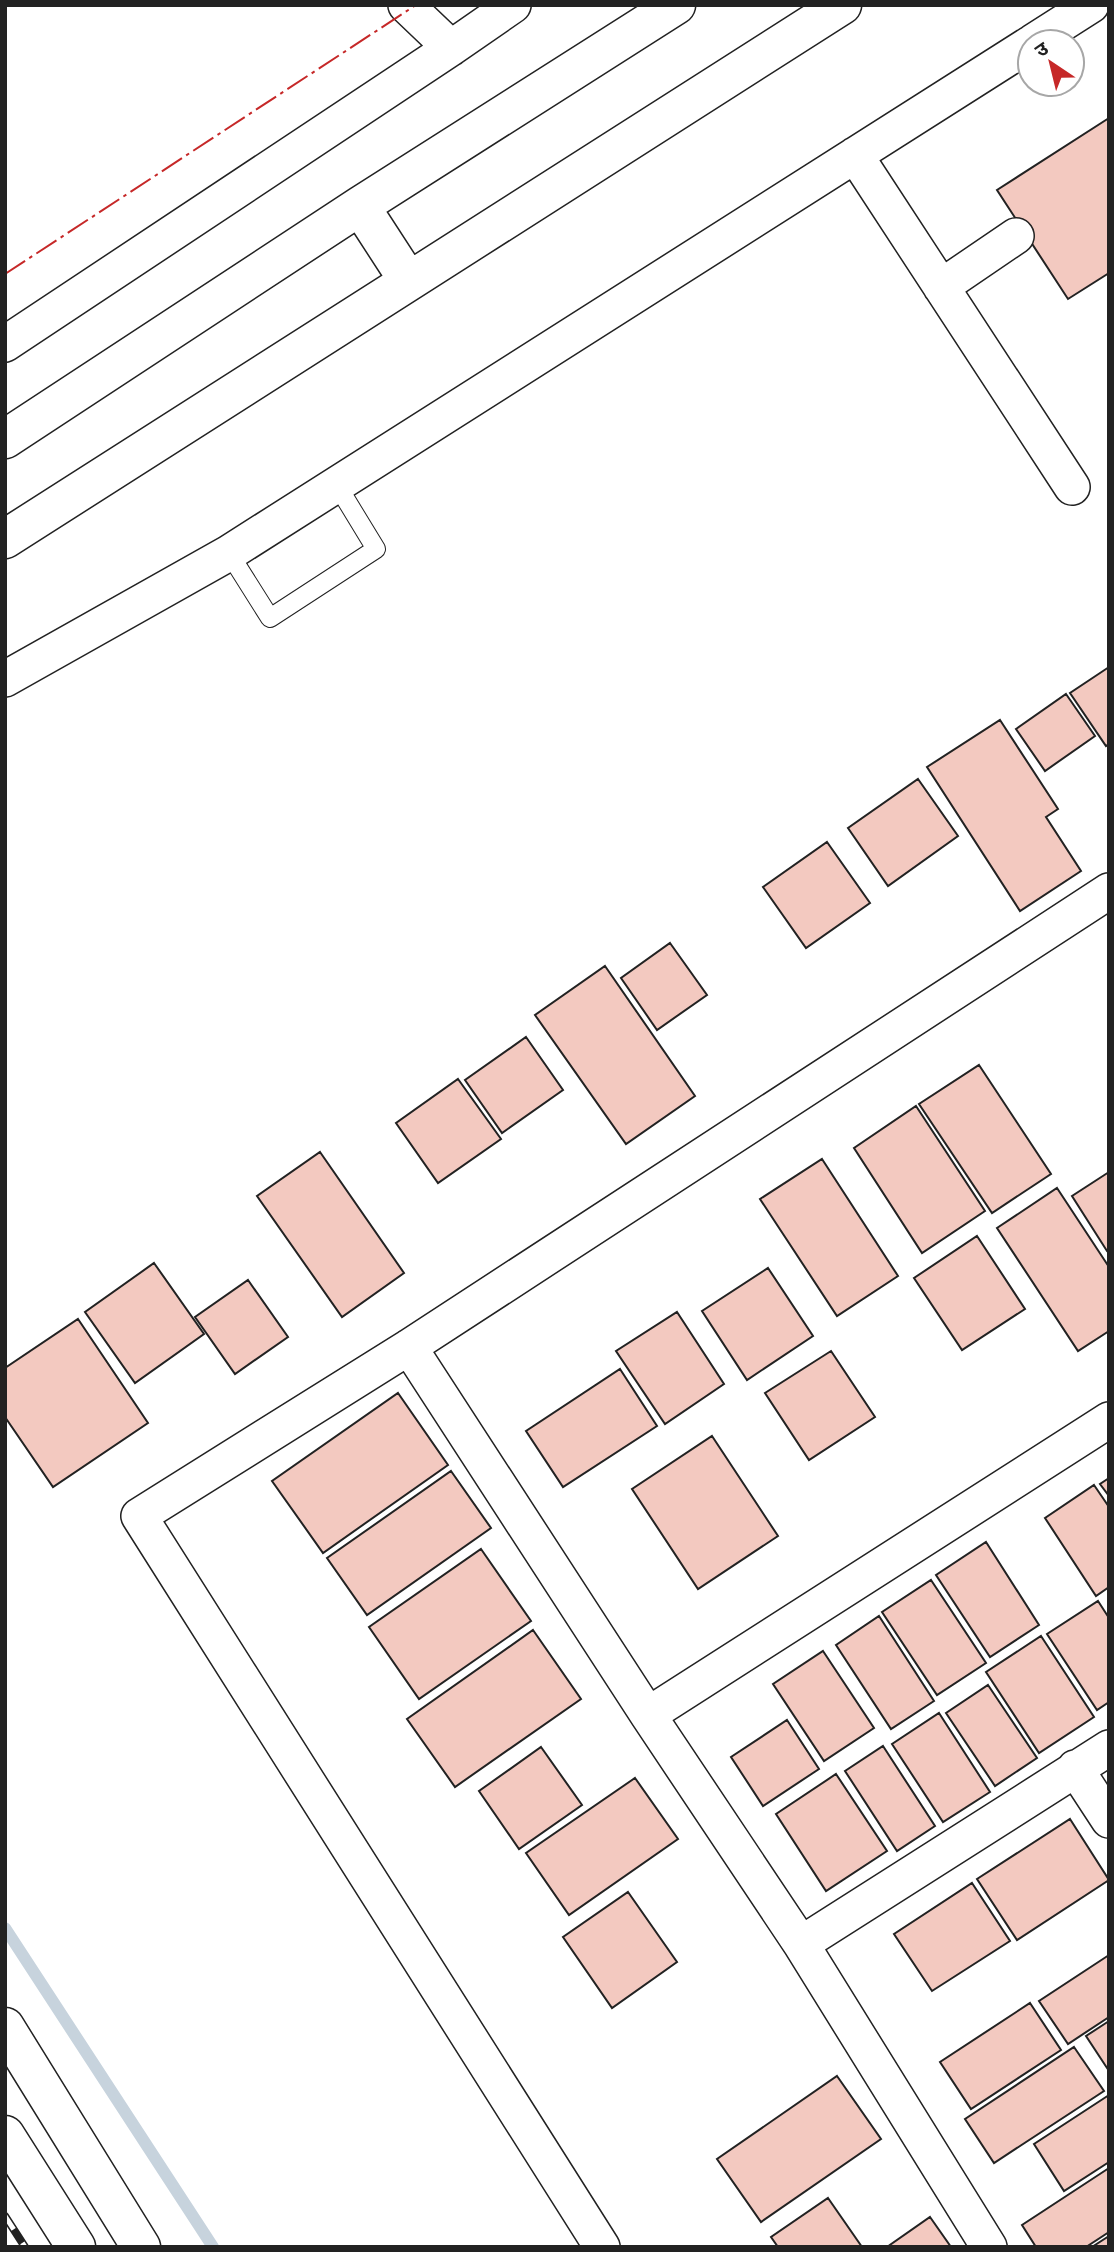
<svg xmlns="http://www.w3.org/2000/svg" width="1114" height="2252" viewBox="0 0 1114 2252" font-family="'Titillium Web','Noto Sans Devanagari',sans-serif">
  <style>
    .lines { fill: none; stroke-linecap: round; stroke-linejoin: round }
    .stream { stroke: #c7d3dd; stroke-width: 12 }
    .building { fill: #f3c9c0; stroke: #222; stroke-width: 2 }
    .service-casing { stroke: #222; stroke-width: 20 }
    .minor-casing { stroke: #222; stroke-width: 38 }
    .tertiary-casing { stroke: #222; stroke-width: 41 }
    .secondary-casing { stroke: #222; stroke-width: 41 }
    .service { stroke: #fff; stroke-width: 18 }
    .minor { stroke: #fff; stroke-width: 35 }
    .tertiary { stroke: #fff; stroke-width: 38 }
    .secondary { stroke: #fff; stroke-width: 38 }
    .rail-casing { stroke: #222; stroke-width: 8 }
    .rail { stroke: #fff; stroke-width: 5; stroke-dasharray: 16; stroke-linecap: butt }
    .power { stroke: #c62828; stroke-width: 2; stroke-dasharray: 24 5 3.5 5; stroke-linecap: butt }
  </style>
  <rect width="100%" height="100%" fill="#fff"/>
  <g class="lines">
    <path class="stream" d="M5,1928L213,2247"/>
  </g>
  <path class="building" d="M1109,118V273L1068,299L997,190Z
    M1109,667V744L1106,746L1070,693Z
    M1066,694L1095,736L1045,771L1016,729Z
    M1000,720L1058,809L1046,817L1081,871L1020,911L927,767Z
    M918,779L958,836L888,886L848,828Z
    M827,842L870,903L806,948L763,887Z
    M670,943L707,995L657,1030L621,978Z
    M605,966L695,1096L626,1144L535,1015Z
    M526,1037L563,1090L502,1133L465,1080Z
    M979,1065L1051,1174L992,1213L919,1104Z
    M458,1079L501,1139L438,1183L396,1123Z
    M916,1106L985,1211L922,1253L854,1148Z
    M320,1152L404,1273L342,1317L257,1196Z
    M822,1159L898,1276L837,1316L760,1199Z
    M1109,1172V1250L1107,1251L1072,1196Z
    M1057,1188L1109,1267V1331L1078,1351L997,1228Z
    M977,1236L1025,1309L962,1350L914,1278Z
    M154,1263L204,1334L135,1383L85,1312Z
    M768,1268L813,1336L747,1380L702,1311Z
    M248,1280L288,1337L235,1374L195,1317Z
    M677,1312L724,1384L665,1424L616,1351Z
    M78,1319L148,1423L53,1487L5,1417V1368Z
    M831,1351L875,1417L809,1460L765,1393Z
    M620,1369L657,1426L563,1487L526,1431Z
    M398,1393L448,1465L323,1553L272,1481Z
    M712,1436L778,1536L698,1589L632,1489Z
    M451,1471L491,1528L367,1615L327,1558Z
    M1109,1478V1496L1100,1484Z
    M1094,1485L1109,1507V1587L1096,1596L1045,1518Z
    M986,1542L1039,1625L990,1657L936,1575Z
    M481,1549L531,1621L419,1699L369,1627Z
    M931,1580L986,1663L937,1695L882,1612Z
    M1098,1601L1109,1618V1702L1097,1710L1047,1634Z
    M879,1616L934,1701L891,1729L836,1645Z
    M533,1630L581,1699L455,1787L407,1719Z
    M1041,1636L1094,1717L1039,1753L986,1672Z
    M823,1651L874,1728L824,1761L773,1684Z
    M988,1685L1037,1758L995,1786L946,1713Z
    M939,1713L990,1792L943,1822L892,1744Z
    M787,1720L819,1769L763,1806L731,1757Z
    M883,1746L935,1826L897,1851L845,1771Z
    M541,1747L582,1805L519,1849L479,1791Z
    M836,1774L887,1851L826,1891L776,1814Z
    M635,1778L678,1839L569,1915L526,1853Z
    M1070,1819L1109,1880L1017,1940L977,1879Z
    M972,1883L1010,1941L932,1991L894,1934Z
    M628,1892L677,1962L612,2008L563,1937Z
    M1109,1955V2017L1068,2044L1039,2001Z
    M1030,2003L1061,2050L971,2109L940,2062Z
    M1109,2021V2071L1086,2036Z
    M1074,2047L1104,2091L994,2163L965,2119Z
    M837,2076L881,2139L761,2222L717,2159Z
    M1109,2095V2162L1064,2191L1034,2144Z
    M1109,2168V2232L1086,2247H1036L1022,2225Z
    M828,2198L862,2247H778L771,2237Z
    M930,2217L951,2247H887Z
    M1109,2236V2247H1092Z"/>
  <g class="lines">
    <defs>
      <path id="service" d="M229,553L270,618L376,549L337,485"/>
      <path id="minor" d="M406,5L451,48
        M1033,42L1091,5
        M855,155L1072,487
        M941,287L1016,236
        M5,344L451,48L513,5
        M5,679L229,553L1030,44
        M409,1347L648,1715L801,1944L989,2247
        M648,1715L1109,1420
        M1075,1768L1109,1820
        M801,1944L1109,1748
        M602,2247L139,1516L409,1347L1109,891"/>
      <path id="tertiary" d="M360,206L408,280
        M5,439L360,206L676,5
        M5,539L842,5"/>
      <path id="secondary" d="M5,2027L141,2247
        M5,2135L76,2247"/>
    </defs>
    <use href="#service" class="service-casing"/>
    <use href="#minor" class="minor-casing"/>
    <use href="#tertiary" class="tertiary-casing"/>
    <use href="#secondary" class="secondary-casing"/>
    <use href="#service" class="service"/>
    <use href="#minor" class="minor"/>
    <use href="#tertiary" class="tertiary"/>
    <use href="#secondary" class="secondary"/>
    <defs>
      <path id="rail" d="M5,2216L25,2247"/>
    </defs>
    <use href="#rail" class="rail-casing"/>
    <use href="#rail" class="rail"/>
    <path class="power" d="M5,274L416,5"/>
  </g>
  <rect width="1114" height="2252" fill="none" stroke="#222222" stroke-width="14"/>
  <g transform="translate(1051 63) rotate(325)"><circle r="33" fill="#ffffff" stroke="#a7a7a7" stroke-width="2"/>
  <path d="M0-5L12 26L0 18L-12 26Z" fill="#c62828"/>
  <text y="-10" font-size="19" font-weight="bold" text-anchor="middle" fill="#222222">उ</text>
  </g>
</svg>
